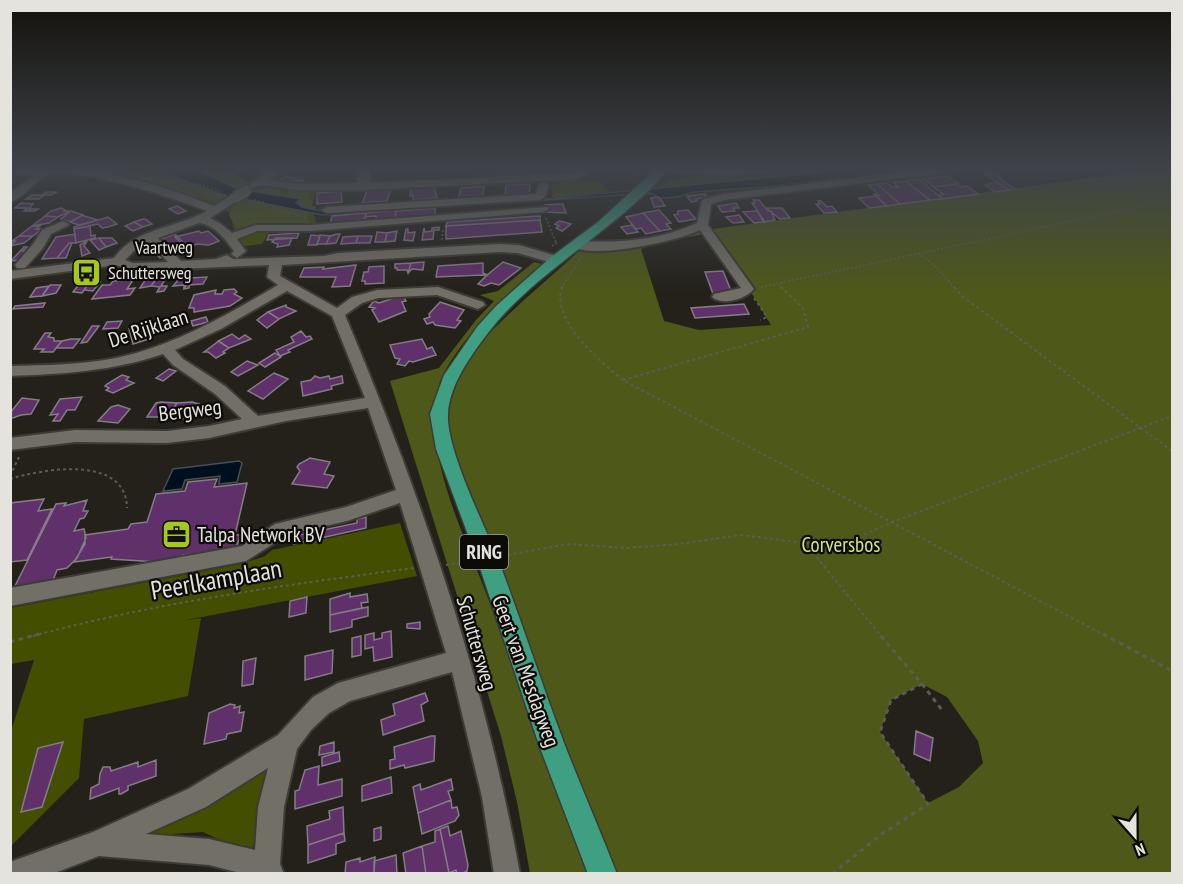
<svg xmlns="http://www.w3.org/2000/svg" width="1183" height="884" viewBox="0 0 1183 884" font-family="'PT Sans Narrow',sans-serif">
  <style>
    .green { fill: #444e00 }
    .forest { fill: #4e5819; fill-rule: evenodd }
    .water { fill: #000f1e; stroke: #454f58; stroke-width: 1.5 }
    .building { fill: #5f306a; stroke: #837d85; stroke-width: 1.5 }
    .lines { fill: none; stroke-linecap: round; stroke-linejoin: round }
    .minor-casing { stroke: #3d3b35; stroke-width: 4 }
    .major-casing { stroke: #3d3b35; stroke-width: 3 }
    .path-far2 { stroke: #5e5b55; stroke-width: 1.5; stroke-dasharray: 2 2; stroke-linecap: butt }
    .path-far1 { stroke: #5e5b55; stroke-width: 2; stroke-dasharray: 3 3; stroke-linecap: butt }
    .path { stroke: #5e5b55; stroke-width: 3; stroke-dasharray: 4.5 4.5; stroke-linecap: butt }
    .minor { fill: #726f66; fill-rule: evenodd }
    .major { fill: #3e9f82; fill-rule: evenodd }
    .minor-bridge-casing { stroke: #3d3b35; stroke-width: 14; stroke-linecap: butt }
    .minor-bridge { stroke: #726f66; stroke-width: 11 }
    .labels { text-anchor: middle; dominant-baseline: central; stroke-width: 4.5; stroke-linejoin: round; paint-order: stroke }
    .far-street-label { font-size: 18px; fill: #e5e3de; stroke: #0c0b08 }
    .far-poi-label { font-size: 18px; fill: #e5e3de; stroke: #0c0b08; text-anchor: start }
    .shield { fill: #0c0b08; stroke: #a4a29e; stroke-width: 1.5 }
    .shield-label { font-size: 20px; font-weight: bold; fill: #e5e3de }
    .street-label { font-size: 21px; fill: #e5e3de; stroke: #0c0b08 }
    .poi-label { font-size: 21px; fill: #e5e3de; stroke: #0c0b08; text-anchor: start }
    .park-label { font-size: 21px; fill: #d4e879; stroke: #0c0b08 }
    .near-street-label { font-size: 26px; fill: #e5e3de; stroke: #0c0b08 }
  </style>
  <rect width="100%" height="100%" fill="#24211a"/>
  <path class="green" d="M11,168H223L236,177L261,186L316,189L312,207L318,229L271,230L262,244L245,246L238,242L229,212L189,195L102,174Z
    M835,168H863L654,190L671,180L706,174Z
    M578,179L579,182L600,181L610,192L554,197L550,185L559,184L556,181Z
    M400,523L417,576L181,621L201,618L188,696L84,719L79,778L11,846V731L34,660L11,664V608L241,564L265,556L272,550Z
    M270,767L253,848L230,845L203,832L141,836L228,794Z"/>
  <path class="forest" d="M11,168H115L167,181L210,201L102,174Z
    M192,168H223L249,182L238,189Z
    M1165,168H1172V873H614L446,432C446,420 444,405 447,395C463,345 544,285 582,248L639,247L705,230ZM710,233L735,266L771,325L699,330L664,321L641,249L661,242ZM922,684L947,697L978,741L983,763L959,787L928,803L880,732L891,700Z
    M176,177L228,196L217,202L170,180Z
    M264,187L281,189V192H289L291,189L311,190L308,200H312V206H316L315,210L295,203L300,199L253,193Z
    M244,199L260,203L265,201L309,213L306,217L311,226L277,225L237,228L229,215L234,205Z
    M534,262L542,264C509,292 450,347 438,388C420,450 468,543 489,601C521,693 555,783 591,873H530L517,802L501,736L390,381L439,368L476,320L494,301L480,295L498,291Z"/>
  <path class="water" d="M149,168H192L238,189L301,199L296,203L302,207L324,212L556,198L863,168H928L765,187L694,192L677,197L659,198L651,193L323,215L228,196Z
    M239,461L242,463L237,482L219,484L220,476L185,480L182,489L163,491L173,469Z"/>
  <path class="building" d="M992,171L1000,177H997L1015,189L1009,190L983,172Z
    M285,176L296,178L294,181L303,180L300,183L280,180Z
    M948,176L959,184L934,187L923,179Z
    M919,179L938,195L943,199L930,200L905,181Z
    M906,181L930,200L900,204L877,184L887,183L892,187H898L893,182Z
    M994,182L1000,184L1009,190L995,192L985,185Z
    M530,184L529,195L505,196L506,185Z
    M877,184L900,204L887,206L873,194L880,196L868,185Z
    M956,184L960,187L967,186L978,194L943,199L938,195L943,194L933,187Z
    M484,186L482,198L458,199L461,188Z
    M434,187L437,198L413,200V195L410,196L411,189Z
    M391,189L387,201L362,203L367,191Z
    M341,191L342,202L317,204V193Z
    M46,192H57L51,195H44L39,199H26L32,195H42Z
    M705,194L707,197L696,199L697,201L691,202L687,196Z
    M876,196L887,206L869,208L859,198Z
    M658,197L660,198L665,206L654,207L651,198Z
    M753,200H759L768,211H771L775,220L765,222L752,203H755Z
    M818,201H821L827,207L832,206L837,212L824,213L816,204H820Z
    M21,203L33,204L29,209H38L35,211H24L27,208H15Z
    M736,203L739,208H733L735,211L722,212L718,206Z
    M563,204L566,213L545,212V205Z
    M177,206L186,211L178,214L169,209Z
    M61,208L65,210L64,211H71L58,217L45,216L51,211Z
    M435,208V215L395,219L396,211Z
    M766,208H782L790,218L780,219Z
    M396,210L395,219L376,220V216L365,217L366,213Z
    M659,210L671,223L666,224L671,229L660,231L643,213Z
    M688,210L696,219L679,222L674,215L678,214V211Z
    M71,211L83,215L70,222L61,219Z
    M757,211L764,222L754,223L743,212Z
    M366,213L365,219L330,224L332,216Z
    M643,213L660,231L646,234L641,228L636,229L626,217Z
    M83,215L84,216L98,220L79,225L70,222Z
    M739,215L744,222L733,223L726,217Z
    M45,216L58,217L49,223L32,226Z
    M539,216H540V220L446,226L447,222Z
    M108,217L117,224L108,227L102,228L98,224L74,229V227Z
    M143,219H145L152,224L143,227L134,222Z
    M540,220L542,232L446,239V226Z
    M559,221L564,222L571,224L562,231L556,228L559,226L555,224Z
    M134,222L143,227L133,231L125,226Z
    M632,225L638,232L627,234L621,227Z
    M32,226H40L36,229H42L33,236H19Z
    M90,226L91,236L95,235V238L76,243L74,229Z
    M439,227V230H434L433,239L422,240L424,228L425,232L432,231V228Z
    M406,229H408V233L415,232L413,241L404,240Z
    M199,231L201,233L208,231L219,241L209,245L197,244L186,248L175,237Z
    M397,231L395,241L385,242L387,233Z
    M377,232L387,233L385,242H375Z
    M299,233L297,238L267,240L269,235Z
    M75,234L76,243H69L57,258L42,259L56,237Z
    M175,234L190,250L160,258L147,244Z
    M337,234H340L336,243L326,244L330,236Z
    M311,235L320,236L317,245H308Z
    M320,235L330,236L326,244H317Z
    M19,236H33L24,243L10,246L15,241H12Z
    M358,236H372L370,243H356Z
    M358,236L356,243L341,244L343,237Z
    M99,238L106,247L99,250L90,240Z
    M99,238H112L117,243L106,247Z
    M276,238H292L289,245L277,247L278,244L272,242Z
    M87,241L84,246L90,253L82,256L80,245Z
    M69,243H72L66,258H57Z
    M24,247H27L23,251H29L21,260L11,261Z
    M424,262L423,270L412,269L408,273L411,263Z
    M503,262L521,268L499,285L491,283L484,286L478,284L486,276L483,275L436,277L438,266L483,263V273L487,275Z
    M411,263L408,273L407,270H397V268H395V264Z
    M356,265L350,286L332,287L336,277H300L304,268L324,267L323,269Z
    M384,266V283L365,284V281H362L364,272H368L369,267Z
    M723,271L732,293L713,294L705,272Z
    M190,277L184,289V285L173,286L180,278Z
    M207,277L203,284L189,285V288L184,289L190,278Z
    M166,278L161,286H167L164,291L157,292L160,287L151,286L156,279Z
    M146,279H156L151,286L140,288Z
    M133,280L127,289L135,288L130,295L92,299L102,285H110L113,281Z
    M90,282H100L93,291L84,290Z
    M90,282L82,293L73,292L80,283Z
    M50,285H61L56,293L42,296Z
    M49,286L42,296L30,297L36,288Z
    M234,289L237,292L234,294L242,298L230,306L194,312V308H189L194,295L216,290L215,294H222L224,290Z
    M403,295L406,301L402,302L406,311L379,322L372,310L375,308L369,307L374,301L379,303Z
    M440,302L464,310L457,320L461,321L455,328L435,325L433,322L427,324L424,319L430,317L429,314Z
    M45,303L43,307L13,309L15,306Z
    M744,304L749,314L695,318L691,308Z
    M286,305V307L296,311L279,319L268,312Z
    M268,312L279,319L267,328L257,320Z
    M206,317L208,322L193,326L191,321Z
    M122,321L118,328L103,329L107,322Z
    M144,325L145,328L149,327L152,338L133,344L129,329Z
    M92,326H99L87,342L81,343Z
    M301,331L306,337L310,336L312,339L288,350L290,352L280,356L276,350L294,342L291,337Z
    M45,333H51L48,337L54,338V341H62L53,352H41L44,349H34Z
    M232,334L239,339L245,335L251,339L229,348L218,341Z
    M71,339H80L73,348H56L62,341Z
    M422,339L427,349L432,347L436,355L413,362L409,361L405,366L397,364L400,359L395,358L390,345Z
    M219,341L229,348L223,352L225,353L216,358L208,352H204Z
    M275,353L281,357L265,367L259,363Z
    M247,361L258,365L238,376L231,372Z
    M169,369L176,371L163,381L156,378Z
    M274,373L288,379L263,399L248,391Z
    M122,375L129,377L126,380L134,383L113,393L106,390L109,388L105,386L107,384Z
    M315,376L320,378L329,376L330,379L342,376L343,383L331,386L332,389L303,396L301,382L311,380Z
    M82,397L75,410H67L60,421H53L58,414L50,415L60,399Z
    M22,398L39,400L31,414L21,415L10,419V413Z
    M161,402L177,403L171,412H164L161,417H147L156,403Z
    M192,402L199,404L190,417L182,419L176,417L179,412H171L177,403Z
    M118,405L130,409L118,423L98,421L111,407Z
    M310,458L330,462L324,474L334,476L327,488L292,484L300,471L297,467L299,464Z
    M217,479L214,487L247,483L235,535H241L235,550L183,555L173,563L111,559L112,557L74,562L85,544V535L128,529L131,524L147,522L156,494L185,491L188,482Z
    M44,499L38,511L52,509L27,560L10,562V503Z
    M87,500L83,511H88L84,518L80,519L74,531L84,529L86,538L77,558L67,568L57,570L52,583L14,588L56,504L66,503L64,506Z
    M366,517V528L294,544V536L357,523V519Z
    M350,593V597L367,594L368,602L361,603L362,608L330,615V599Z
    M307,597L306,613L289,617L290,601Z
    M368,607V616L352,620V627L330,632V615Z
    M420,622V629L407,628V624Z
    M391,631L392,657L374,661L373,647L365,649V635L374,633V640L382,638V633Z
    M361,636V655L352,657V638Z
    M333,650L332,673L305,680V656Z
    M256,658L253,684L242,686L243,661Z
    M425,693L428,701L421,705L424,721L383,735L381,720L395,715L393,704Z
    M230,704L235,705L234,708L240,706L239,713L244,712L241,731L227,734L226,739L204,744L209,713Z
    M916,731L933,738L930,761L914,754Z
    M431,736H435L434,761L405,768L404,765L390,769V760L395,759L394,747Z
    M63,742L42,807L21,812L38,748Z
    M334,742V752L319,755L320,746Z
    M339,752L340,761L322,766V757Z
    M156,760V776L128,786V790L121,794H119V788L90,799L91,788L99,784L100,774L103,767H110L111,771L138,762V767Z
    M319,766L318,785L342,779V796L295,809V791L299,790L305,770Z
    M391,777L392,793L362,801V786Z
    M451,779L453,790L448,791L451,800L418,813L413,787L420,784L421,790Z
    M451,800L452,808L457,807L459,815L455,821L422,834L418,813Z
    M343,807L344,833L308,845L307,826L330,819L329,811Z
    M448,826L450,836L461,831L468,865L467,871L462,874H457L456,870L449,873L440,829Z
    M381,827V839L374,841V829Z
    M440,829L449,873L426,874L422,846L435,842V831Z
    M344,833L345,841L336,844V854L308,863V845Z
    M422,846L426,874H406L403,853Z
    M396,855L397,874H374V861Z
    M375,857L374,874H345L346,862L360,858V862Z"/>
  <g class="lines">
    <defs>
      <path id="minor" d="M10,168C30,168 51,166 71,168C117,173 171,188 214,206L232,195H240V199L210,218L221,224L232,233L256,225H310L547,207L549,209L543,212L310,231H257L237,239L246,251L237,258L231,254L234,251C225,239 215,225 199,223L158,238L181,261L216,259L227,255L233,259L324,256L338,253L499,244L519,245L560,257L562,260L556,264L518,253L499,252L282,265L280,276L337,308L352,297L377,290L438,287L483,302L485,305L478,309L437,295L378,298L362,303L345,315C421,495 485,681 520,874H494L482,797L452,672L350,701L329,713L311,730L297,749L284,807L280,864L284,874H244L209,865L99,856L52,874H10V862L93,832L188,789L278,735L313,697L338,683L446,653L400,503L347,521L287,535L246,561L10,606V588L242,546L275,524L346,507L396,490L368,408L286,421L209,438L167,443L75,442L10,450V438L75,430L167,431L209,426L242,419L215,394L173,365L163,354C113,371 63,374 10,376V366C46,365 81,365 116,358C174,346 227,315 278,285L267,277L269,265L131,271L116,265L10,279V271L114,258C135,228 177,228 207,211C181,200 72,164 48,175C34,181 25,197 10,202V193L36,174H10ZM147,242H149L168,262L133,263L125,260L137,248ZM287,291L332,316L365,398L258,416L225,386L183,359L175,350L221,329ZM268,768L258,807L255,850L209,839L146,834L206,807Z
        M273,168H285L269,180L298,184L358,183L360,168H370L369,183L576,173L578,168H588V174L578,179L363,190H298L262,185L250,188V184Z
        M658,168H811L806,171L725,175L663,171Z
        M935,168H965L960,171L724,200L711,204L708,225L754,289C746,299 723,306 712,297L714,294L741,288L700,230C678,241 588,261 570,245L576,241C618,243 658,241 697,223L702,200L723,194Z
        M544,182L549,185L545,197L540,200L327,213L321,210L327,207L536,194L539,185Z
        M63,221L69,224L67,226L51,234L43,248L25,268H17L15,265L34,243L42,230Z"/>
      <path id="major" d="M657,168H669C618,230 536,270 488,333C471,355 449,386 448,414C446,449 484,524 498,559C521,620 541,682 564,743C581,787 600,830 617,874H588L539,745L477,559L436,449L430,414L444,375L477,327L496,306L551,257L598,222Z"/>
    </defs>
    <use href="#minor" class="minor-casing"/>
    <use href="#major" class="major-casing"/>
    <path class="path-far2" d="M123,168L175,183
      M595,169H621L640,174
      M816,170L853,168
      M184,187L196,183L223,191
      M552,196L597,192L585,183
      M254,200L263,202L264,206L309,218
      M546,218L556,243
      M442,240L443,228
      M552,246L558,242
      M919,253L937,268L955,288
      M779,285L783,288
      M761,287L1172,200
      M561,288L583,255"/>
    <path class="path-far1" d="M562,287C551,321 599,360 623,380L1106,636
      M954,287L963,297L1172,451
      M754,298L767,317L760,320
      M623,380L808,327L803,308L781,287
      M10,476L19,457
      M10,479C42,469 126,454 127,508
      M805,543L881,636
      M502,556L568,544L627,548L679,544L741,535L805,543L850,541L890,523L1172,416
      M446,565L470,561
      M33,636C158,602 286,585 414,568"/>
    <path class="path" d="M1103,634L1172,671
      M10,642L39,634
      M922,684L942,710
      M832,874L883,833L928,804L880,732L891,700L922,684L879,634"/>
    <use href="#minor" class="minor"/>
    <use href="#major" class="major"/>
    <defs>
      <path id="minor-bridge" d="M236,197L246,191"/>
    </defs>
    <use href="#minor-bridge" class="minor-bridge-casing"/>
    <use href="#minor-bridge" class="minor-bridge"/>
  </g>
  <linearGradient id="sky" x2="0" y2="1"><stop stop-color="#14120e"/><stop offset="0.58" stop-color="#3f4349"/><stop offset="1" stop-color="#3f4349" stop-opacity="0"/></linearGradient>
  <rect width="1183" height="292" fill="url(#sky)"/>
  <defs>
    <symbol id="bus-square" viewBox="-11 -11 22 22"><rect x="-9" y="-9" width="18" height="18" rx="4" fill="#a7c71e" stroke="#0c0b08"/><path d="M-5-6H5V4H4V6H2V4H-2V6H-4V4H-5ZM-3.5-4V0h7V-4ZM-3.5 1.2v1.5H-2V1.2ZM2 1.2v1.5H3.5V1.2Z" fill="#111"/></symbol>
    <symbol id="office-square" viewBox="-11 -11 22 22"><rect x="-9" y="-9" width="18" height="18" rx="4" fill="#a7c71e" stroke="#0c0b08"/><path d="M-6-3h4V-5.5h4V-3h4V5H-6ZM-1-4.5V-3h2v-1.5ZM-6 0V1H6V0Z" fill="#111"/></symbol>
  </defs>
  <g fill-rule="evenodd">
    <use href="#bus-square" x="70" y="256" width="33" height="33"/>
    <use href="#office-square" x="160" y="518" width="33" height="33"/>
  </g>
  <g class="labels">
    <g class="far-street-label">
      <text transform="translate(164 247) rotate(-1)">Vaartweg</text>
    </g>
    <g class="far-poi-label">
      <text x="108" y="272">Schuttersweg</text>
    </g>
    <rect class="shield" x="460" y="535" width="48" height="34" rx="4.5"/>
    <g class="shield-label">
      <text x="484" y="552">RING</text>
    </g>
    <g class="street-label">
      <text transform="translate(148 328) rotate(-18)">De Rijklaan</text>
      <text transform="translate(190 410) rotate(-7)">Bergweg</text>
      <text transform="translate(477 643) rotate(74)">Schuttersweg</text>
      <text transform="translate(526 671) rotate(70)">Geert van Mesdagweg</text>
    </g>
    <g class="poi-label">
      <text x="197" y="534">Talpa Network BV</text>
    </g>
    <g class="park-label">
      <text x="841" y="544">Corversbos</text>
    </g>
    <g class="near-street-label">
      <text transform="translate(216 579) rotate(-10)">Peerlkamplaan</text>
    </g>
  </g>
  <rect width="1183" height="884" fill="none" stroke="#e5e3de" stroke-width="24"/>
  <g transform="translate(1135 836) rotate(159)" stroke="#0c0b08" stroke-width="4.5" paint-order="stroke">
  <path d="M0-4.5L10 22L0 15L-10 22Z" fill="#e5e3de"/>
  <text y="-9" font-size="16" font-weight="bold" text-anchor="middle" fill="#e5e3de">N</text>
  </g>
</svg>
